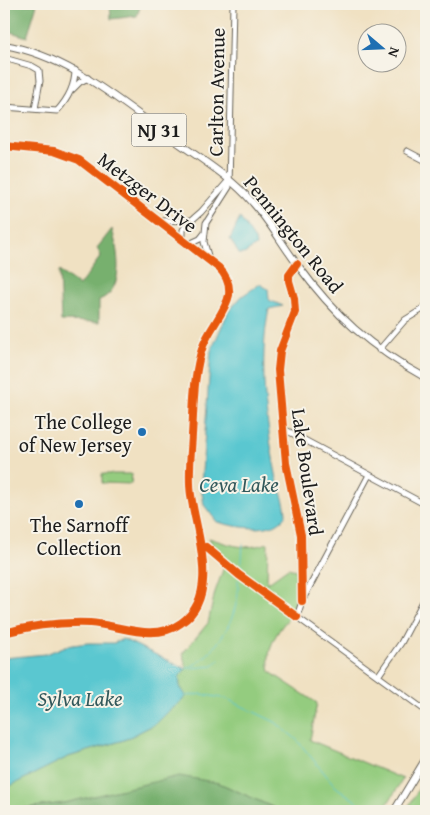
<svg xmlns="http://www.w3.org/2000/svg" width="430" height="815" viewBox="0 0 430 815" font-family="'Gentium Book Plus',serif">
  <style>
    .green { fill: #94cc7f; stroke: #58744e }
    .forest { fill: #77b06e; stroke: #4a6645 }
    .water { fill: #5ac7d0; stroke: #3b7276 }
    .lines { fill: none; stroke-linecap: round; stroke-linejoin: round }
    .stream { stroke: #5ac7d0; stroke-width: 1 }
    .minor-casing { stroke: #666156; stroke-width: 7 }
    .major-casing { stroke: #666156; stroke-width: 8 }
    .minor { stroke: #fff; stroke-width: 5 }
    .major { stroke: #fff; stroke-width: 6 }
    .cycleway-casing { stroke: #f7f3e8; stroke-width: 11 }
    .cycleway { stroke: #e8590c; stroke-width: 8 }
    .poi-dot { fill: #1f6fb2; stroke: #f7f3e8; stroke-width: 2 }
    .labels { text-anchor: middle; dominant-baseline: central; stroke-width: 4; stroke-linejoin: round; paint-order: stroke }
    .shield { fill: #f7f3e8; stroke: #5e5c59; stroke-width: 1 }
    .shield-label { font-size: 19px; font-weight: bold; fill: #1c1c1c }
    .street-label { font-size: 20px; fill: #1c1c1c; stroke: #f7f3e8 }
    .poi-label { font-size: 20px; fill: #1c1c1c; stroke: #f7f3e8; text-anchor: end }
    .water-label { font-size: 21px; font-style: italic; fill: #32585b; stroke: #f7f3e8 }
  </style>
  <rect width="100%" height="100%" fill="#f7f3e8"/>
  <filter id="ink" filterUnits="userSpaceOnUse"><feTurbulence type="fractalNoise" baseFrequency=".02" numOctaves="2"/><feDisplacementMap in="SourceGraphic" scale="10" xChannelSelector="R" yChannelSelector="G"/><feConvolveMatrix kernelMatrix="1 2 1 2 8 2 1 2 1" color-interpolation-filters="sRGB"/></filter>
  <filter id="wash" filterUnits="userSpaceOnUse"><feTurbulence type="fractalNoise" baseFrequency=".0096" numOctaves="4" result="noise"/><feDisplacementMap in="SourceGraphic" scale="20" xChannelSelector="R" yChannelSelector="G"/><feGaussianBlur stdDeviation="1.12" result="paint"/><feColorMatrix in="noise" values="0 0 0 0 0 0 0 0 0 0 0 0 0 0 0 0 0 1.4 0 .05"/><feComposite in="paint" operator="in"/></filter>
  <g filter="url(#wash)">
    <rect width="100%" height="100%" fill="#f0e1c2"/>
    <path class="green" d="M102,474H132L131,484L102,483Z
      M209,538C231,545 244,551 268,543L267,583L288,568L296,570V610C280,627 264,646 270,672L317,703L310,740L403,779L383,811H281L219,783L4,811V789L11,784L68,757L124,740L157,723L168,712L182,701L184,692L180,688L179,676L186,669L183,653L208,623L215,592L224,567Z
      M426,776V811H406Z"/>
    <path class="forest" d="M10,4H37L27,37L4,30Z
      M110,4H141L137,16L111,19Z
      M112,229C118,251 126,290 99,300V322L61,321L59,271L79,286L101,256L97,248Z
      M179,776L219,783L281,811H4L64,803Z"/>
    <path class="water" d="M240,218L255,240L256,246L244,254H239L230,239Z
      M260,284L268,289L269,300L283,306L269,309C258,362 266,422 276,474C278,488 286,501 286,515C274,535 236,527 217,522L204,505L201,486L211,351L228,312L242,296Z
      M123,639L186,669L179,677L180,687L186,696L182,701L168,712L157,723L124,740L68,757L4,789V658L46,654L66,646L88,643H114Z"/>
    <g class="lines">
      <path class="stream" d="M241,572L243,544
        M191,668L213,666L219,660
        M186,669C217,656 241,614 238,580
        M186,696L201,694L227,699L275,722L296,739L336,787L370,811"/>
    </g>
  </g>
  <g filter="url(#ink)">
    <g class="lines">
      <defs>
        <path id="minor" d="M4,58L32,66L39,70L40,81L35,109
          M72,90L80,82L88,78
          M4,107L57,111C68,99 75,86 75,70
          M4,146L54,151L79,160L219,268C226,275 230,285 229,295C226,311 209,329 203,346C193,374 194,405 192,435C191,455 188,476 191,495C196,533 221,596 181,623C154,643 120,625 90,623C63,622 30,626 4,633
          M407,151L426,161
          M160,221L191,220
          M183,239V230L186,225L201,212L229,180
          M189,244L200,239L204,234
          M209,259L204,242L206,223L229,187L233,4
          M297,264L289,275V281L294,298L295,312L280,351L278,370L286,463L301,535L302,601
          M379,350L405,320L426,307
          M284,429L426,505
          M369,475L302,601L297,617L426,711
          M378,676L401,643L426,596"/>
        <path id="major" d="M4,45C69,56 118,100 170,137C199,158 230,176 253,203C270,222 282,244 297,264C334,315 371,348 426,378
          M394,811L426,758"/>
      </defs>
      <use href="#minor" class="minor-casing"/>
      <use href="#major" class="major-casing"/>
      <use href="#minor" class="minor"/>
      <use href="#major" class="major"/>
      <defs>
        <path id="cycleway" d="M4,146L54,151L79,160L219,268C226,275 230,285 229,295C226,311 209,329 203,346C193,374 194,405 192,435C191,455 188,476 191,495C196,533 221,596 181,623C154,643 120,625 90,623C63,622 30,626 4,633
          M297,264L289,275V281L294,298L295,312L280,351L278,370L286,463L301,535L302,601
          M206,547L239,575L297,617"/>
      </defs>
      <use href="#cycleway" class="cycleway-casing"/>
      <use href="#cycleway" class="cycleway"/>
    </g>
  </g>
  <g class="poi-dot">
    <circle cx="142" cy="432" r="5"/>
    <circle cx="79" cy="504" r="5"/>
  </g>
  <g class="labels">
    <rect class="shield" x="131.5" y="113.5" width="55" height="33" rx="4"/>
    <g class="shield-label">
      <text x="159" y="130">NJ 31</text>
    </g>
    <g class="street-label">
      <text transform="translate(216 92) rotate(-89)">Carlton Avenue</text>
      <text transform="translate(148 192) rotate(37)">Metzger Drive</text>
      <text transform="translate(294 234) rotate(51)">Pennington Road</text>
      <text transform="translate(308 472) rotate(82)">Lake Boulevard</text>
    </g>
    <g class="poi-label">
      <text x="132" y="421">The College<tspan x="132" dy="23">of New Jersey</tspan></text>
      <text x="79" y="524" text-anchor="middle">The Sarnoff<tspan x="79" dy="23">Collection</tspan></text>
    </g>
    <g class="water-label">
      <text x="239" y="484">Ceva Lake</text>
      <text x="80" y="698">Sylva Lake</text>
    </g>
  </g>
  <rect width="430" height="815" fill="none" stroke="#f7f3e8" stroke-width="20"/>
  <g transform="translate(382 48) rotate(109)"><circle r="24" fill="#f7f3e8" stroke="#9f9d96"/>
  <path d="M0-4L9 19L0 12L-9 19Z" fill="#1f6fb2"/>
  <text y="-8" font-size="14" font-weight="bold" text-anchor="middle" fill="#1c1c1c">N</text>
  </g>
</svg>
